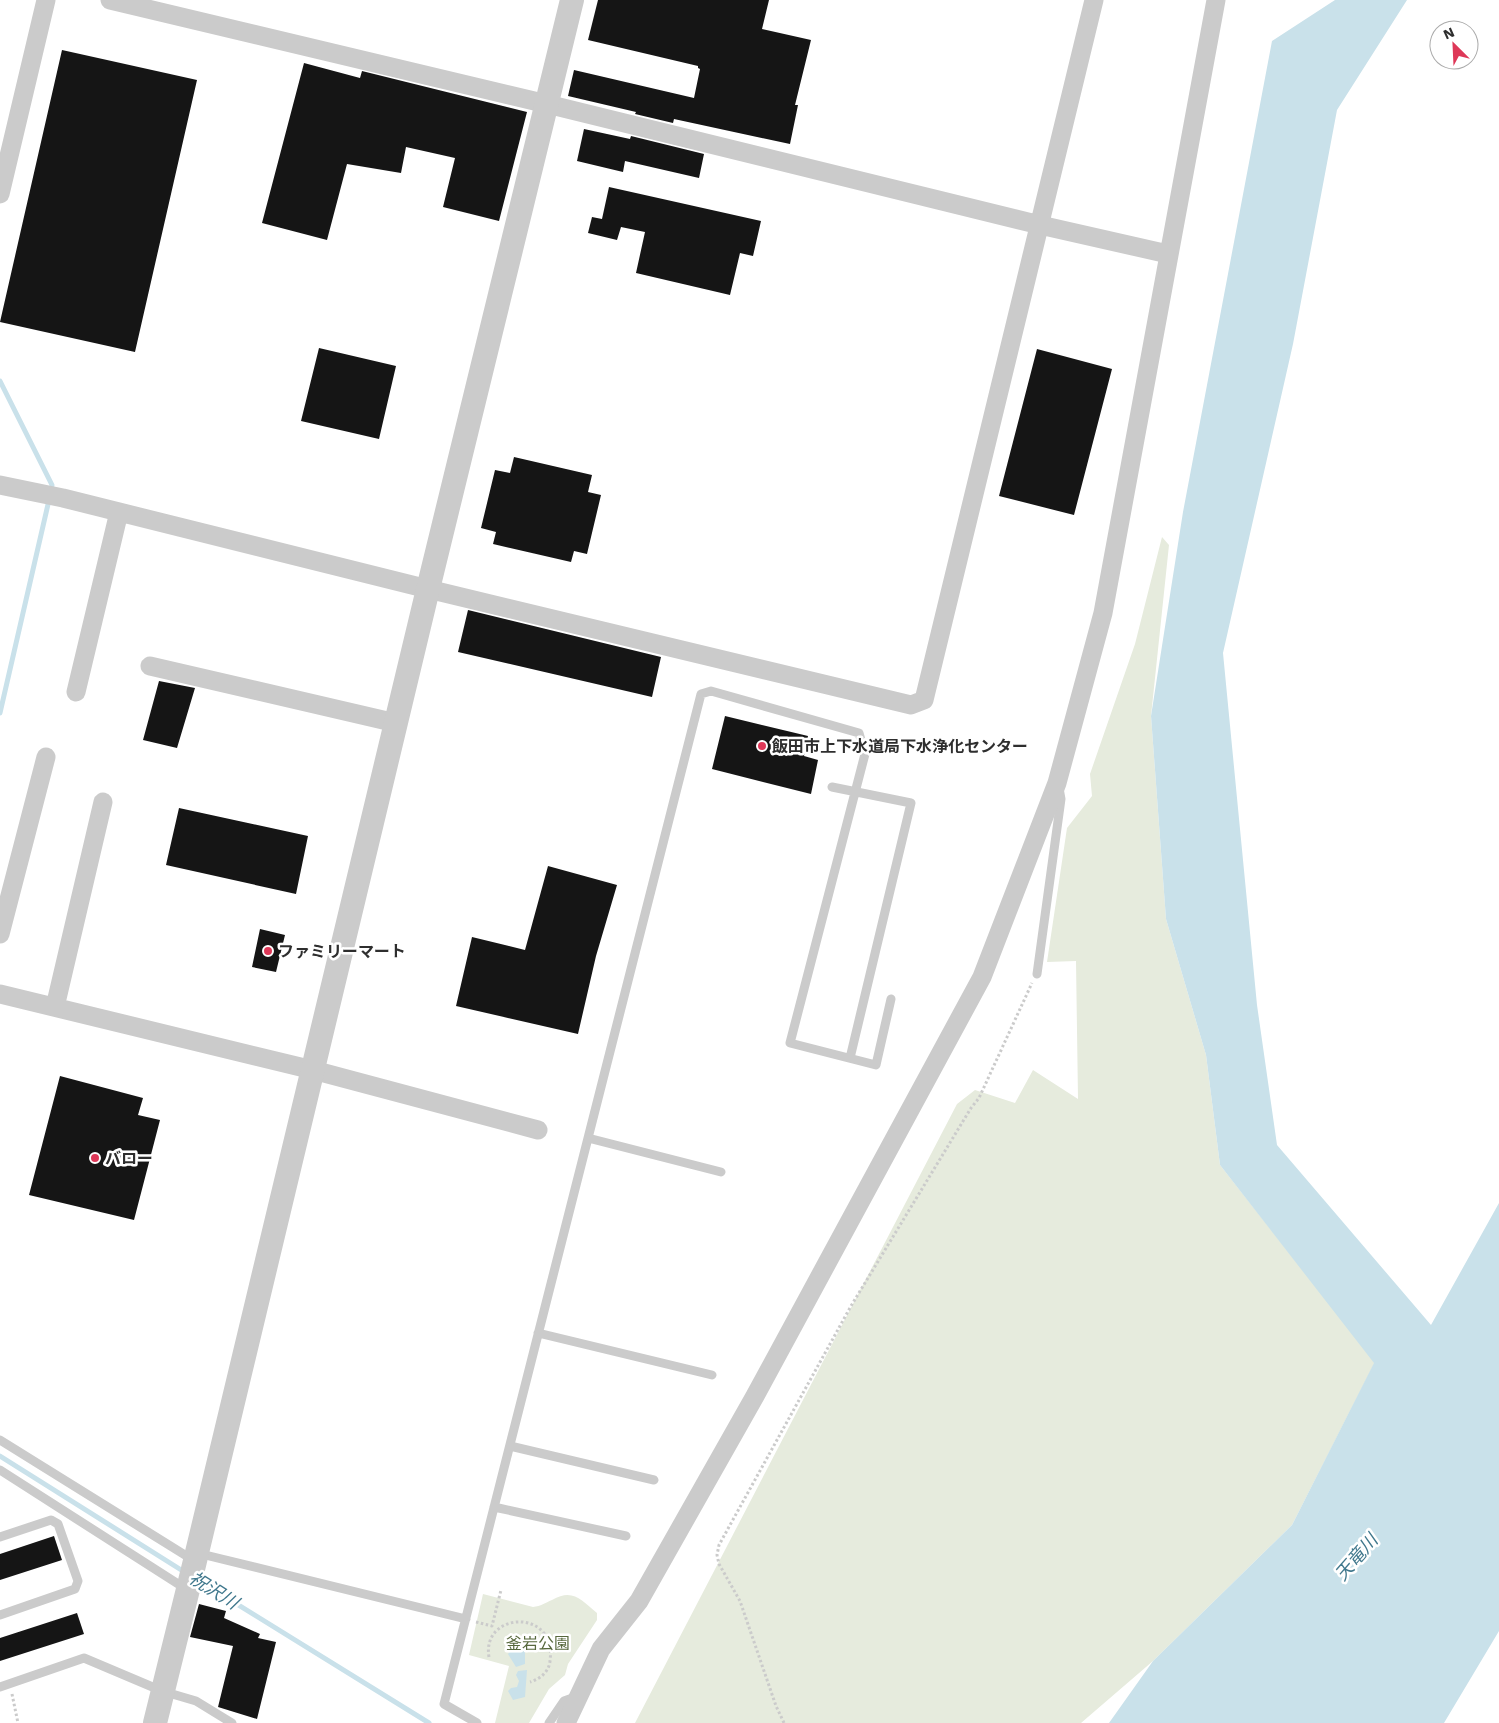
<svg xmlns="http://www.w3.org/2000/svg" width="1499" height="1723" viewBox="0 0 1499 1723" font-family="'Work Sans','Noto Sans JP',sans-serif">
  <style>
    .green { fill: #e6ebdd }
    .water { fill: #c9e1ea }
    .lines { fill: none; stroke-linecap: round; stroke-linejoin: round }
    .stream { stroke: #c9e1ea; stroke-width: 5 }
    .building { fill: #151515 }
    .path { stroke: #cbcbcb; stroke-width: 3; stroke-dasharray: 2.5 2.5; stroke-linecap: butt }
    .service { stroke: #cbcbcb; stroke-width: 9 }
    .minor { stroke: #cbcbcb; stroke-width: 19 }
    .tertiary { stroke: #cbcbcb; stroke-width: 24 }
    .poi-dot { fill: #de3858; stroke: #fff; stroke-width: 2 }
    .labels { text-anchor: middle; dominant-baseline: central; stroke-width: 5; stroke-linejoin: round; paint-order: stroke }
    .poi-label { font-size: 16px; font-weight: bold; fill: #2e2e2e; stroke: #fff; text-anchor: start }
    .park-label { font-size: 16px; fill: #57683d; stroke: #fff }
    .water-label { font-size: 18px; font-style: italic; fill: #40788d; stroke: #fff }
  </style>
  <rect width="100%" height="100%" fill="#fff"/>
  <path class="green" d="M1162,537L1169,545L1151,716L1166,919L1206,1055L1220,1165L1375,1362L1292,1525L1153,1661L1081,1723H635L957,1104L975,1090L1015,1103L1033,1070L1078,1099L1076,961L1047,962L1067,828L1092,796L1090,774L1135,644Z
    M483,1594L533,1607C541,1606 545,1603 552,1600C573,1588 581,1600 597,1613V1620L568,1664L565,1675L549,1689L529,1723H495L509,1666L469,1655Z"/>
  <path class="water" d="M1335,0H1407L1337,110L1293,344L1223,653L1257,1005L1277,1145L1431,1325L1499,1203V1631L1444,1723H1109L1153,1661L1292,1525L1374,1363L1220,1165L1206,1055L1166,919L1151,716L1183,512L1272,41Z
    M518,1643L525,1645V1664L516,1667L508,1654Z
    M527,1670L525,1697L513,1700L508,1691L511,1688L517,1687L519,1681L516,1675L518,1671Z"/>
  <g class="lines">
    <path class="stream" d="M0,381L52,485L51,491
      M0,713L49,500
      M0,1456L186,1573
      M198,1580L429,1723"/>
  </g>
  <path class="building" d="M598,0H769L762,29L811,40L795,105H798L790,144L674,119L673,123L635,114L636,112L568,96L574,70L694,98L700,69L698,68V66L588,40Z
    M62,50L197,80L135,352L0,322Z
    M304,63L360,78L362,71L527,112L499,221L443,207L455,158L406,147L401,173L347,164L327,240L262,223Z
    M584,129L630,139L631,136L704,154L699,178L625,161L623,172L577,161Z
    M609,187L761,221L753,256L740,253L730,295L636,273L645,232L621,227L617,240L588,233L592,217L602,219Z
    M319,348L396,366L379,439L301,421Z
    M1037,349L1112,369L1074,515L999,496Z
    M514,457L592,475L588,492L601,495L587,554L574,551L571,562L493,544L496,532L481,528L495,470L510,473Z
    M468,610L661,657L652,697L458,652Z
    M159,681L195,688L177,748L143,740Z
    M725,716L808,736L804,756L818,760L811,794L712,769Z
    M179,808L308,836L296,894L166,865Z
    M548,866L617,885L596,956L578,1034L456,1006L472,937L525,950Z
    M260,929L285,935L276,972L252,967Z
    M60,1076L143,1098L138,1115L160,1120L134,1220L29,1195Z
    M54,1536L62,1560L0,1580V1554Z
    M199,1604L226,1611L224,1618L260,1634L258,1638L276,1642L257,1719L218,1707L233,1646L190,1637Z
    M77,1613L84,1634L0,1661V1638Z"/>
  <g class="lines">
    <path class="path" d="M476,1622L492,1626L501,1590
      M489,1657C481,1612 557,1607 550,1661C549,1672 540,1679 530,1682
      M12,1694L18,1723
      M784,1723L776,1706L740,1601L719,1564L717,1555L719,1545L851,1306L971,1108L979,1098L1032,983"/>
    <path class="service" d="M832,787L911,803L850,1058
      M1037,974L1061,799L1059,788
      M588,1138L721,1172
      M538,1333L712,1375
      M0,1440L193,1560
      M510,1446L654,1480
      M0,1470L186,1589
      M494,1507L626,1536
      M0,1537L51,1520L58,1524L78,1581L75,1589L0,1615
      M197,1553L466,1619
      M0,1687L84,1658L162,1691L196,1701L232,1723
      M477,1723L444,1704L701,694L711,691L859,733L865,754L790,1043L876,1065L891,999
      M549,1723L564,1701L578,1696"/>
    <path class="minor" d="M110,0L547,104L1040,225L1168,254
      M0,194L46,0
      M0,485L63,498L428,589L911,705L924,700L1094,0
      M150,666L396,723
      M76,692L119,512
      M0,934L46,757
      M0,994L313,1070L538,1130
      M55,1007L103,802
      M566,1723L601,1649L639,1601L755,1396L982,977L1057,783L1103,613L1216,0"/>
    <path class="tertiary" d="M155,1723L194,1565L428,589L572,0"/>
  </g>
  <g class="poi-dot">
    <circle cx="762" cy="746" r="5"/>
    <circle cx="268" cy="951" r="5"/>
    <circle cx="95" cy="1158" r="5"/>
  </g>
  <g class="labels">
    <g class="poi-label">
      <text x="772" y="746">飯田市上下水道局下水浄化センター</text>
      <text x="278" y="951">ファミリーマート</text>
      <text x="105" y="1158">バロー</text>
    </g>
    <g class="park-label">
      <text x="538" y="1643">釜岩公園</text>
    </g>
    <g class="water-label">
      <text transform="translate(1356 1557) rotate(-49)">天竜川</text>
      <text transform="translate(214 1590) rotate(32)">祝沢川</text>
    </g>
  </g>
  <g transform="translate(1454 45) rotate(336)"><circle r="24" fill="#ffffff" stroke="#ababab"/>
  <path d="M0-4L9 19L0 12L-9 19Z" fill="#de3858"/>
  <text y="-8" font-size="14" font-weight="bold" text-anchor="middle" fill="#2e2e2e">N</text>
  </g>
</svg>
